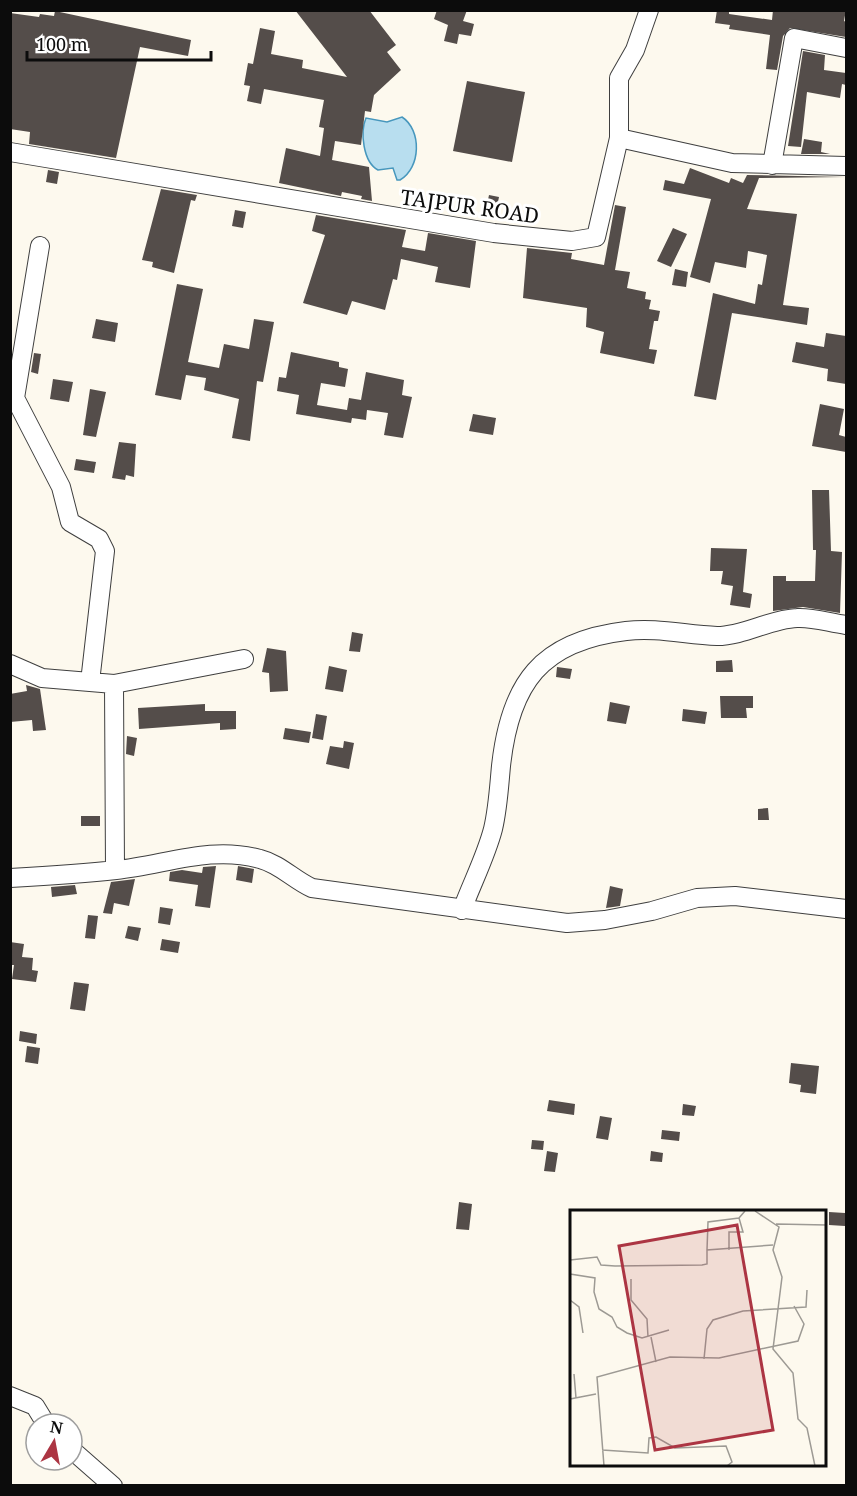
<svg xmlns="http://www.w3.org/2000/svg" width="857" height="1496" viewBox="0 0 857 1496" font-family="'Noto Serif',serif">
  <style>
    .water { fill: #b8deef; stroke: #4797bd; stroke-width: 1.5 }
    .building { fill: #544d4a }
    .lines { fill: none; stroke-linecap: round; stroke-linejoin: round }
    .minor-casing { stroke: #3f3f3f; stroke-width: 20 }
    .minor { stroke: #fff; stroke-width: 18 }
    .labels { text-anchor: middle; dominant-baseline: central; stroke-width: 6; stroke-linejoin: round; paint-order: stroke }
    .street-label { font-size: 21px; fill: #0c0c0c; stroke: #fff }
    .inset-road { fill: none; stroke: #9d9a94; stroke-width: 1.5 }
    .view { fill: #ac3543; fill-opacity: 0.15; stroke: #ac3543; stroke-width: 3 }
    .inset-edge { fill: none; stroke: #0c0c0c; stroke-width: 3 }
  </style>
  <rect width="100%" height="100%" fill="#fdf9ee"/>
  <path class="water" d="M402,117C422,130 421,168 400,180H397L393,168L378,170C363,162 360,132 366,118L387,122Z"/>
  <path class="building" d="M295,10H369L396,45L387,52L401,70L374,95L371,112L365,111L361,145L335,141L332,160L369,167L372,201L361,199L362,196L342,192L341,196L279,183L286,148L320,156L324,128L319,127L324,100L264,89L261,104L247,101L250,86L244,85L248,63L253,64L260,28L275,31L271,54L303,60L302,68L347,77Z
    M437,10H467L463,21L474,24L471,36L459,34L457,44L444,41L448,25L434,19Z
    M717,10H729V14L772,20L773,10H846L844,21L846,22V37L790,28L783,36L777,70L766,69L770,35L729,29L730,25L715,23Z
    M55,11L191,40L188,56L140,47L116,158L29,144L30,132L10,129V13L39,17L40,14L54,16Z
    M803,51L825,55L824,70L846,73V85L842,84L840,98L807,92L801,147L788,146Z
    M467,81L525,92L512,162L453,151Z
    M804,139L822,142L821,152L830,154H801Z
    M690,168L729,183L731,178L743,183L747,175L846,177L759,178L747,209L797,214L783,305L809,308L807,325L732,313L716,400L694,396L713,293L755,304L758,284L762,285L767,255L748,251L746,268L715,262L710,283L690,277L711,199L663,190L665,180L684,184Z
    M48,170L59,172L57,184L46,182Z
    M161,189L197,195L195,201L191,200L174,273L152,267L153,262L142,260Z
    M489,195L499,197L495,216L485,214Z
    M615,205L626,207L615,270L630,272L627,288L646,292L645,299L651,300L649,309L660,311L658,321H654L649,349L657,350L654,364L600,353L604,332L586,327L587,308L523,298L527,248L572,253L571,259L604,265Z
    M235,210L246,212L243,228L232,226Z
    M316,215L406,230L402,247L425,251L428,233L476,241L470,288L435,282L438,267L401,259L397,280L393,279L385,310L352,301L347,315L303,303L325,235L312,231Z
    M673,228L687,234L671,267L657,261Z
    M675,269L688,272L686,287L672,285Z
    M177,284L203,289L188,362L219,368L224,344L249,349L254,319L274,322L263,382L257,381L250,441L232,438L239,399L204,390L206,378L186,375L181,400L155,395Z
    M96,319L118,323L115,342L92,338Z
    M826,333L846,336V384L827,381L828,369L792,362L796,342L824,347Z
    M291,352L339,362V367L348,369L345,387L321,383L317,405L347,410L349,398L361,400L366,372L404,380L402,395L412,397L403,438L384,435L388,413L367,410L366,420L352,418L351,423L296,414L299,395L277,391L279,377L286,378Z
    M34,353L41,354L38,374L31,372Z
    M53,379L73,382L69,402L50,399Z
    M90,389L106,392L96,437L83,435Z
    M820,404L844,409L839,435L846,437V452L812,446Z
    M473,414L496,418L493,435L469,431Z
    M119,442L136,444L134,477L126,475L125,480L112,478Z
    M76,459L96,462L94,473L74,470Z
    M812,490H829L831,551L842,552L840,613L803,607L773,611V576H786V581H815L816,550H813Z
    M711,548L747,549L743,592L752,594L750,608L730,605L733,586L721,584L723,571H710Z
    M352,632L363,634L360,652L349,651Z
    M267,648L286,651L288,691L270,692L269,673L262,672Z
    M732,660L733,672H716V661Z
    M329,666L347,670L343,692L325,689Z
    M557,667L572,669L570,679L556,677Z
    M26,685L40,689L46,730L33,731L32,720L10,722V694L27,691Z
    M720,696H753V708H746L747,718H721Z
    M610,702L630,706L626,724L607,721Z
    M205,704V711H236V729L220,730V723L139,729L138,708Z
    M683,709L707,712L705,724L682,721Z
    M316,714L327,716L323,740L312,738Z
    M285,728L311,732L309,743L283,739Z
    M127,736L137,738L134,756L126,754Z
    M344,741L354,743L349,769L326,764L330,746L343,748Z
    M768,808L769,820H758V809Z
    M81,816H100V826H81Z
    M216,866L210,908L195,906L198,885L169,881L170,872L182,870L202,873L203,867Z
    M238,866L254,869L252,883L236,880Z
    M135,879L129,906L114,903L112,914L103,913L111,882Z
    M75,885L77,894L52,897L51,887Z
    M610,886L623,889L620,906L606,908Z
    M160,907L173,909L170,925L158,923Z
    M88,915L98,916L95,939L85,938Z
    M128,926L141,928L138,941L125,938Z
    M162,939L180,942L178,953L160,950Z
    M10,942L24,944L22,957L33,958L32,970L38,971L36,982L12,979L14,965H10Z
    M74,982L89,984L85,1011L70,1009Z
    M20,1031L37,1034L36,1044L19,1041Z
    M27,1046L40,1048L38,1064L25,1062Z
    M791,1063L819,1066L816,1094L800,1092L801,1085L789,1083Z
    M549,1100L575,1104L574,1115L547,1111Z
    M683,1104L696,1106L694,1116L682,1115Z
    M600,1116L612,1118L608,1140L596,1138Z
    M662,1130L680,1132L679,1141L661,1139Z
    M532,1140L544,1141L543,1150L531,1149Z
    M547,1151L558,1153L555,1172L544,1171Z
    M651,1151L663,1153L662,1162L650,1161Z
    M459,1202L472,1204L469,1230L456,1229Z
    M829,1212L845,1213V1226L829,1225Z"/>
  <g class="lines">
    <defs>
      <path id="minor" d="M619,138V78L635,50L649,10
        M10,152L494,233L572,241L596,237L619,138L732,163L846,166
        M772,165L794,38L846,48
        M40,246L15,398L61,487L70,522L99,539L105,551L90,682
        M10,664L42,678L114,684L244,659
        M114,684L115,870
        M10,878C46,876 81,874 116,870C165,865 211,845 260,859C280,864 294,880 312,888L567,923L605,920L652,911L697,898L735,896L846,909
        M462,910C472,883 486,856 493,829C498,808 499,787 501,766C510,683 541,641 626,631C656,627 687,635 717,636C744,636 770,619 797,618C813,617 830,623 846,625
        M10,1396L35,1406L46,1424
        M72,1450L113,1486"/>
    </defs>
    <use href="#minor" class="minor-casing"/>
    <use href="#minor" class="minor"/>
  </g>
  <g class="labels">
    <g class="street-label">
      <text transform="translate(470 206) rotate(8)">TAJPUR ROAD</text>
    </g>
  </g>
  <g transform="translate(570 1210)">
    <rect width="256" height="256" fill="#fdf9ee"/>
    <path class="inset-road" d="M185,1L209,17L203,40L212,67L203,139L223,163L228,209L237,218L245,256M206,14L257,15M137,40L138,12L169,8M159,40V22H173L169,8L175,1M0,50L27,47L31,55L45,56L132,55L137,54V40L203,35M0,64L25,68L24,82L29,99L42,107L47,117L57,123L72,128L99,120M61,69V90L77,109L78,127M0,90L9,97L13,123M81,127L86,152M134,149L137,119L143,110L173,101L236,97L237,80M4,164L6,188M0,189L26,184M32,240L78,243L79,228L86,227L105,238L156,236L162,252L157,256M34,256L27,167L100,147L149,148L228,131L234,114L224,96"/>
    <path class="view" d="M167,15L203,220L85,240L49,36Z"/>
    <rect width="256" height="256" class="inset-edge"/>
  </g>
  <rect width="857" height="1496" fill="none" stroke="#0c0c0c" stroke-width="24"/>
  <g transform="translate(54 1442) rotate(10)"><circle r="28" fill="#ffffff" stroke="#9e9e9e" stroke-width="1.5"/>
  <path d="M0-4.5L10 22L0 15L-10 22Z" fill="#ac3543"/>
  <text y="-9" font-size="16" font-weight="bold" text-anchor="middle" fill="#0c0c0c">N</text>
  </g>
  <path d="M27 51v9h184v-9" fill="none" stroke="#0c0c0c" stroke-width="3"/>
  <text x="36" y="51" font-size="18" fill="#0c0c0c" stroke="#ffffff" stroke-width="4.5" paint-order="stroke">100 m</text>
</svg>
